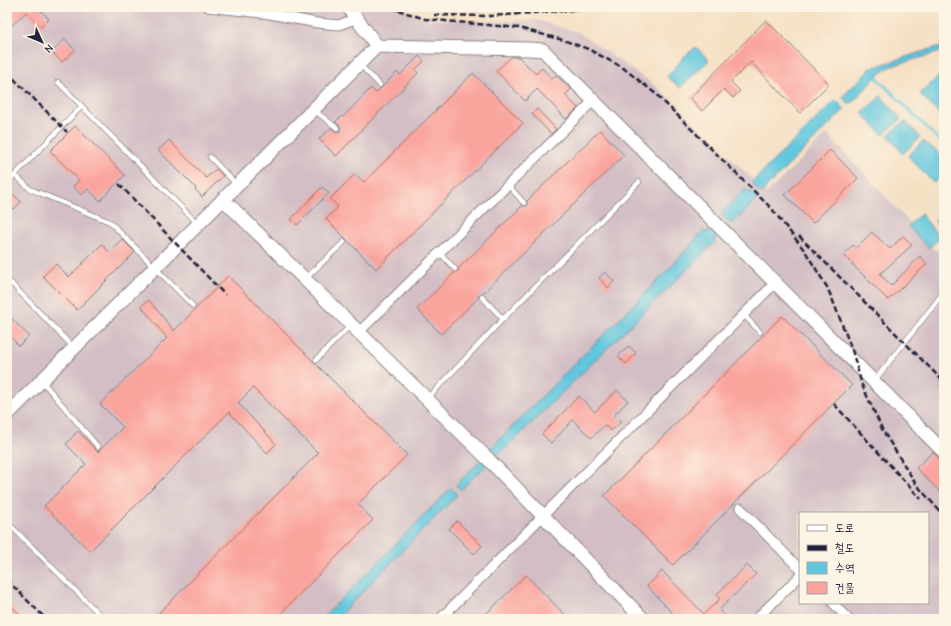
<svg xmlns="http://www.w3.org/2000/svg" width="951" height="626" viewBox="0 0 951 626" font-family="'Comic Neue','Poor Story',sans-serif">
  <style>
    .industrial { fill: #d2bec4; fill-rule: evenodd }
    .water { fill: #61c7de; stroke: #42748c }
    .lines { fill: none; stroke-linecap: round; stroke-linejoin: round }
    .stream { stroke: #61c7de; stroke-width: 2.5 }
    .building { fill: #faa49e }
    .lane-casing { stroke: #8c8180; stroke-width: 6 }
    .street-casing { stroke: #8c8180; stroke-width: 11 }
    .secondary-casing { stroke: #8c8180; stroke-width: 15 }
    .lane { stroke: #fff; stroke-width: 4.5 }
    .street { stroke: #fff; stroke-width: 9 }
    .secondary { stroke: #fff; stroke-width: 13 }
    .rail { stroke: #22223b; stroke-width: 2.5; stroke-dasharray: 6 3; stroke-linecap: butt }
  </style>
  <rect width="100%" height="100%" fill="#fcf5e5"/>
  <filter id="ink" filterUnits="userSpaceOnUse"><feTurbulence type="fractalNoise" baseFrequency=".025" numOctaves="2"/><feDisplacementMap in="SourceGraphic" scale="8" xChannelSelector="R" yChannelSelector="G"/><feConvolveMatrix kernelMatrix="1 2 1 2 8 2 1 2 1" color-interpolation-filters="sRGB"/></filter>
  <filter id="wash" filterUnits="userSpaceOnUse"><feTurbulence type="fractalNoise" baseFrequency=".012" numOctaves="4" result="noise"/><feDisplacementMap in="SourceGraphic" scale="16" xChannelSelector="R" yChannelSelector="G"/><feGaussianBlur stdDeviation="0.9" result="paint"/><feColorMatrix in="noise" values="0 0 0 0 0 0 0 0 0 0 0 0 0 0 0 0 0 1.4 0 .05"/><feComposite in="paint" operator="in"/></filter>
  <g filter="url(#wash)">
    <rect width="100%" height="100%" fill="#f5e0c4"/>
    <path class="industrial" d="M7,7H397L426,19L491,21L536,20L578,32L657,87L767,193L827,134L936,251L944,245V619H7ZM800,513H928V603H800Z"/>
    <path class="water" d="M944,45V51L891,66L876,77L850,105L842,97L871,68Z
      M696,47L709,60L680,88L667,77L685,56Z
      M944,71V119L920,94Z
      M881,96L901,119L883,135L862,113Z
      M836,100L845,109L761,193L753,186L754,185L752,182Z
      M905,121L920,137L903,154L888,135Z
      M923,141C938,152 944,154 944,173L934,183L908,156Z
      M745,189L755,195L756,200L735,222L730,223L723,217L722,212Z
      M944,212V232L935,221Z
      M921,214L940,238L928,248L908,226Z
      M711,230L715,235V242L503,451L496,454L491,448L670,268L703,231L708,232Z
      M482,459L487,464L461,490L456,485Z
      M451,488L456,493V496L336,619H322Z"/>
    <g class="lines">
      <path class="stream" d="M876,77L944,145"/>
    </g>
    <g id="blocks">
      <path class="building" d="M7,7H45L41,11L49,19L41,27L26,12L7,30Z
        M766,20L829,84L800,113L751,62L731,82L740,91L733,98L724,89L702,111L690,98Z
        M65,39L75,50L62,62L52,52Z
        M419,56L424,61L415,70L418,73L336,156L319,139L331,128L336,132L340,131V126L335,122L342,116L343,117L371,88L376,93L397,72L400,75Z
        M511,57H519L536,74L542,68L552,79L556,75L571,89L565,95L578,108L566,119L537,89L525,101L496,71Z
        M473,73L523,123L376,269L326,219L338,207L330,199L355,174L364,182Z
        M537,109L556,129L551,134L532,114Z
        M75,126L125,175L100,201L88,189L82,195L73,187L79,180L50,151Z
        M600,130L624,155L483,293L479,295L478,298L441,334L417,309L454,273L458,271L459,268L522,206H527V201Z
        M169,140L206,178L216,169L223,176L202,197L195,189L196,188L158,150Z
        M830,150L858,178L813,223L785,195Z
        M322,187L329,193L297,225L291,219Z
        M7,188L21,202L14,209L7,202Z
        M872,232L890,249L903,236L912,245L880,274L891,286L920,256L927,264L888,300L843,255L853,245L856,248Z
        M122,239L135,252L77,310L43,276L56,264L69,277L102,244L109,252Z
        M605,272L614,281L608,288L599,278Z
        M228,276L407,455L358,504L373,520L275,619H153L318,453L253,388L238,403L276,444L267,453L229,412L90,551L44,506L86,464L66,444L78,431L98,452L123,427L100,404L167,338L141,306L149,300L174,331Z
        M7,314L29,336L19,346L7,333Z
        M782,316L852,385L673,565L604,496Z
        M629,346L636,353L626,364L618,356Z
        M617,390L628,401L614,415L621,422L611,431L605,425L591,438L573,420L551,443L542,434L579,396L595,412Z
        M933,452L944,464V496L916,468Z
        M457,521L482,546L474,554L449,529Z
        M747,565L756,574L719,610L728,619H678L647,586L662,571L704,614L720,599L716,595Z
        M526,575L569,619H481Z
        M7,602L24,619H7Z"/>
    </g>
  </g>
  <g filter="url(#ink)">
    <use href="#blocks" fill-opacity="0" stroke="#8c8180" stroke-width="1"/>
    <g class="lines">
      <defs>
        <path id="lane" d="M360,65L380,85
          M58,82L198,224
          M314,110L337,128
          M210,157L237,185
          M15,175L30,189L110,222L193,306
          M7,183L82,106
          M508,185L524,203
          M440,253L455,269
          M306,278L344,242
          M7,279L73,347
          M482,297L503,319
          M743,314L760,332
          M316,360L350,326
          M875,380L944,292
          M42,381L98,447
          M428,398L503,319L639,182
          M7,522L104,619"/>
        <path id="street" d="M208,7L270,14L317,23L339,25L357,18
          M359,332L593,101
          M740,508L800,569
          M833,603L848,619
          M440,619L775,283
          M756,619L800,576"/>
        <path id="secondary" d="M348,7L377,46
          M223,199L489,460L643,619
          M7,415L377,46L530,49L543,50L944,452"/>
      </defs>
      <use href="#lane" class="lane-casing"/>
      <use href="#street" class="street-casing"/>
      <use href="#secondary" class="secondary-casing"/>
      <use href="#lane" class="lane"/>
      <use href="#street" class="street"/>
      <use href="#secondary" class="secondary"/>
      <path class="rail" d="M387,7L402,11
        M423,7L451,11
        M398,10L425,19L519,28L563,40L588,49L622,67L656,94L772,209L805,251L827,287L833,301L852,350L862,385L883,431L916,484L944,516
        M434,15L491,16L614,7
        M7,72L67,132
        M119,184L225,295
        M799,236L944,382
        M834,404L921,499
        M7,580L46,619"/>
    </g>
  </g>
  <rect width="951" height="626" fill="none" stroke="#fcf5e5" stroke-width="24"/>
  <rect x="799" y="512" width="130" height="92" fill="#fcf5e5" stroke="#a5a1a1"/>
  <rect x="807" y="525" width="20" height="6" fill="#ffffff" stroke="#a5a1a1"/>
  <text x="835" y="532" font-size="12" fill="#22223b">도로</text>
  <rect x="807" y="545" width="20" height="6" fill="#22223b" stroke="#a5a1a1"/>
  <text x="835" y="552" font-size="12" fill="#22223b">철도</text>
  <rect x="807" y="562" width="20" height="12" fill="#61c7de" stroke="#a5a1a1"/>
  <text x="835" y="572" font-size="12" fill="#22223b">수역</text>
  <rect x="807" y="582" width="20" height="12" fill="#faa49e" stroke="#a5a1a1"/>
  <text x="835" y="592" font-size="12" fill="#22223b">건물</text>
  <g transform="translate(42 42) rotate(134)" stroke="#fcf5e5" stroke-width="3" paint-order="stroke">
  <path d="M0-3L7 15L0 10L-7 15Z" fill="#22223b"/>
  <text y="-6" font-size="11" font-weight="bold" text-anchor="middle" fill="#22223b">N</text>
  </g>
</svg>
